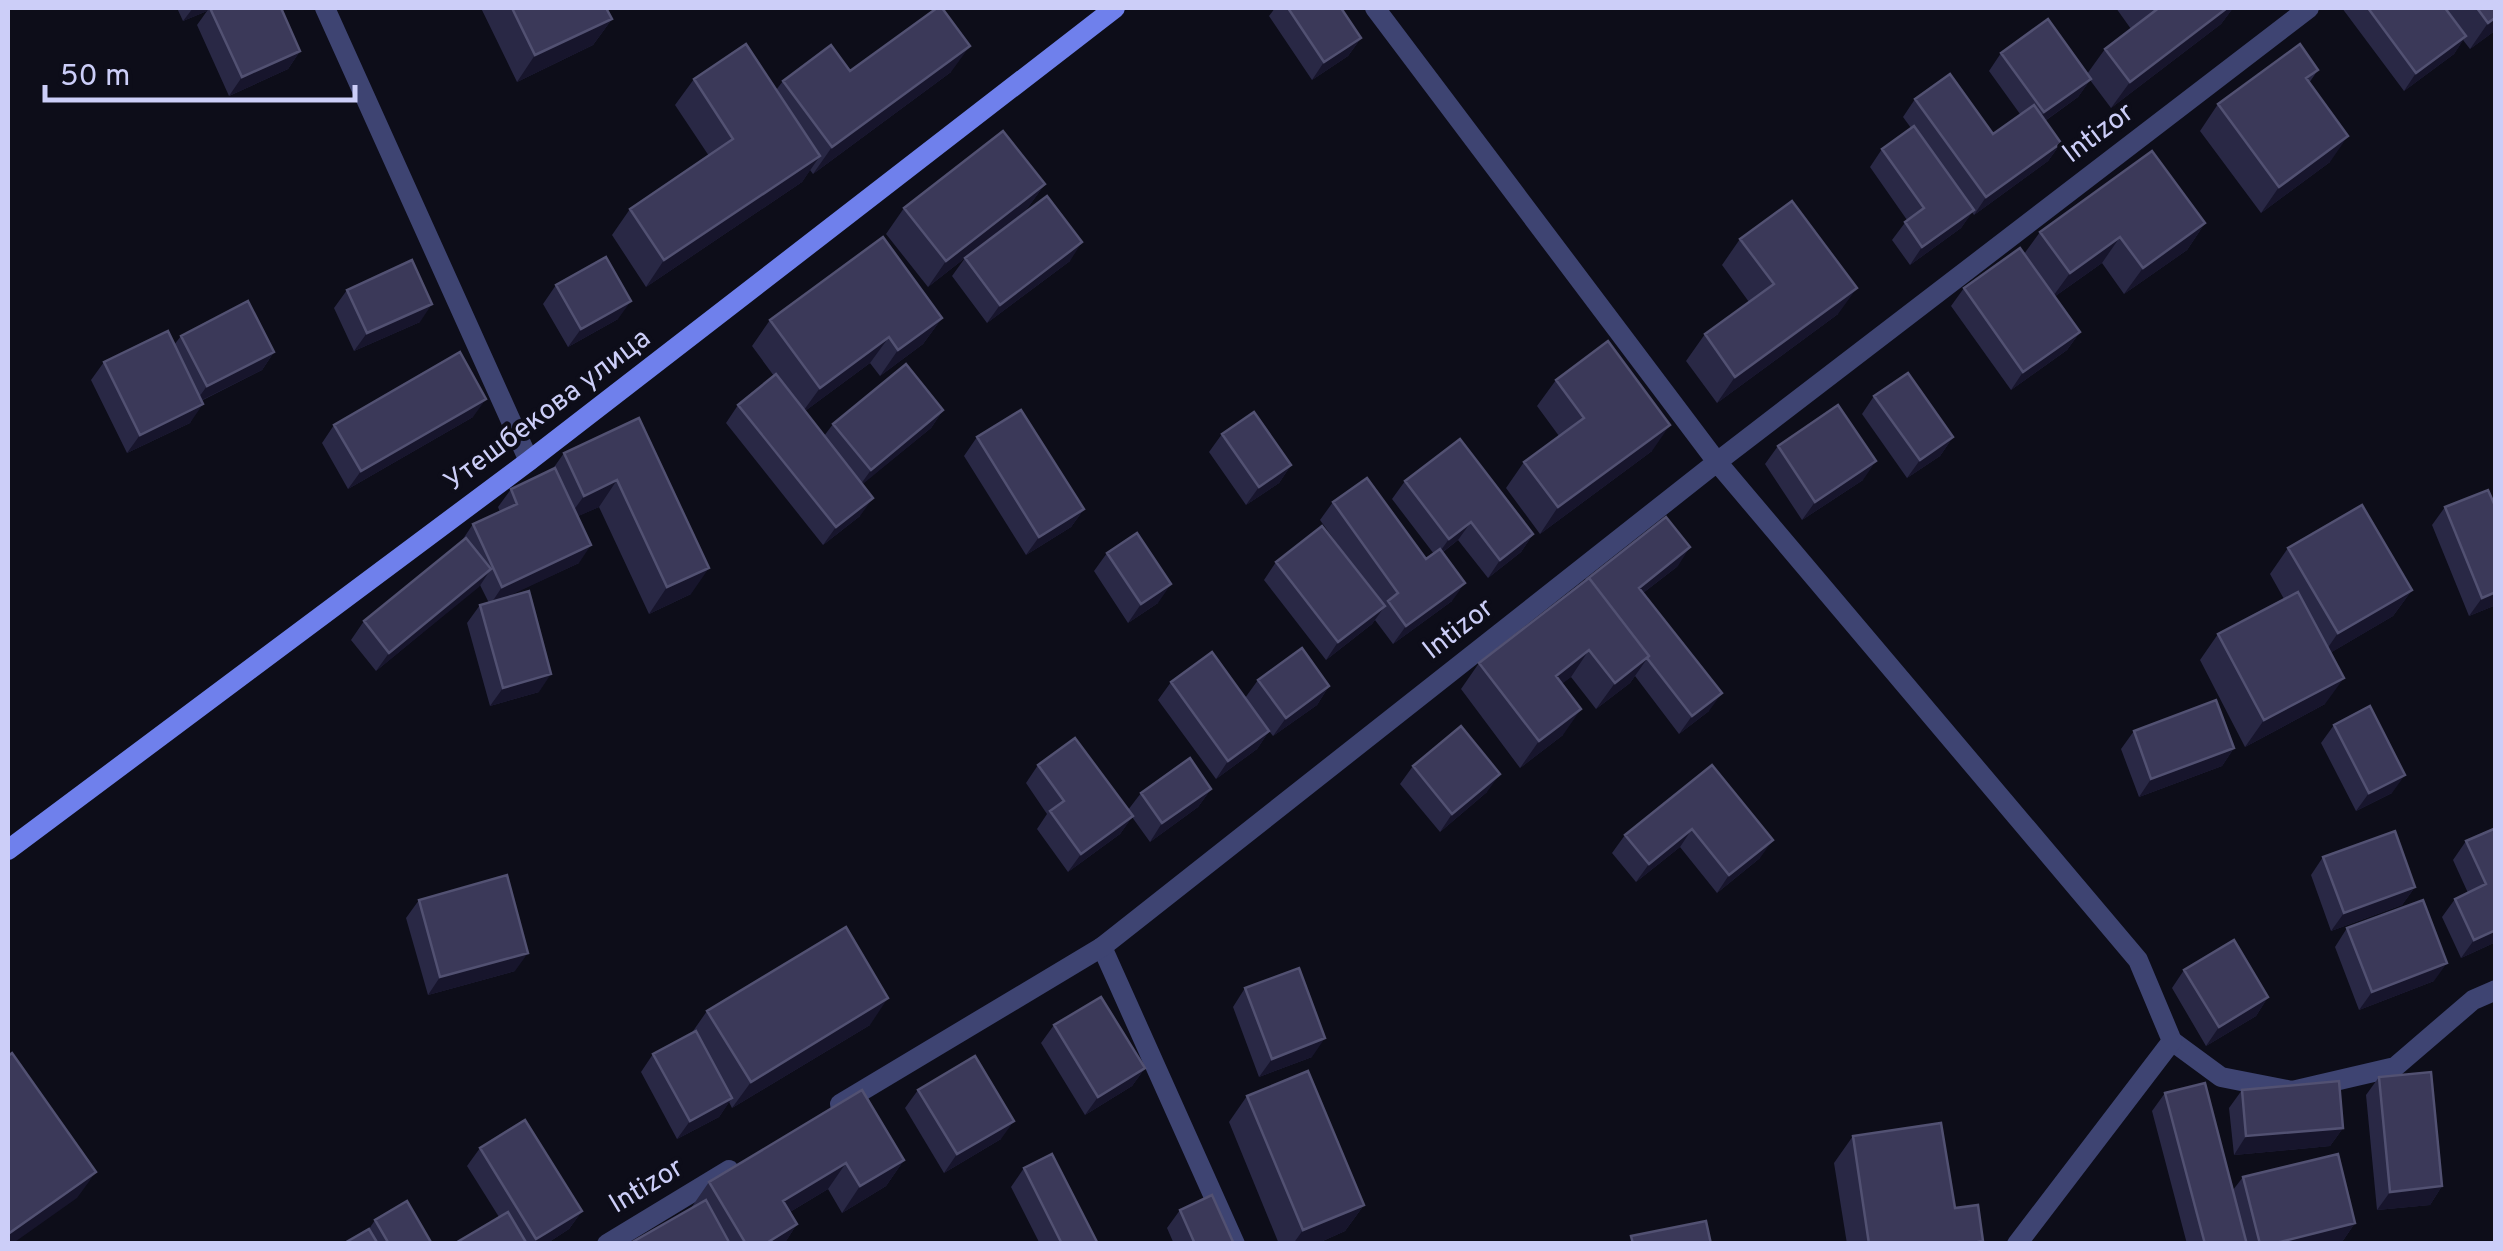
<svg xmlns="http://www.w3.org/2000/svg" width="2503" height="1251" viewBox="0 0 2503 1251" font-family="Overpass,sans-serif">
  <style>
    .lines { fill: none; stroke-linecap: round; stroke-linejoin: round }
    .service { stroke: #3e4472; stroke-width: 20 }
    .minor { stroke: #3e4472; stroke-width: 20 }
    .secondary { stroke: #6f80ec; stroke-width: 20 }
    .wall { fill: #292845 }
    .shaded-wall { fill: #17152c }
    .building { fill: #3b3959; stroke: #525172; stroke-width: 2.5 }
    .labels { text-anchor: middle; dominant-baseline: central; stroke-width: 8; stroke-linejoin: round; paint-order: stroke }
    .street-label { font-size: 28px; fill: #cccef8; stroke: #0d0d19 }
  </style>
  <rect width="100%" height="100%" fill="#0d0d19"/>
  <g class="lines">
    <path class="service" d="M1102,947L1235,1244
      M2172,1041L2221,1077L2292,1091L2395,1067L2473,1000L2496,990"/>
    <path class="minor" d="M325,8L529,461
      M1375,8L1717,462L2138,960L2172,1041L2017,1244
      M840,1104L1102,947L1717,462L2309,8
      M607,1244L729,1170"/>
    <path class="secondary" d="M8,850L529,461L1115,8"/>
  </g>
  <path class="wall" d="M177,8H281L300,51L288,69L229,96L197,25L207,11L183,21Z
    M481,8H606L612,19L593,45L517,82Z
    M1275,8H1341L1361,38L1348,56L1312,80L1269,16Z
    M2116,8H2233L2221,24L2111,108L2090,80L2078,97L2045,121L2061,143L2048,161L1974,215L1972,212L1961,228L1910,265L1892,240L1907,220L1870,167L1882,149L1911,128L1903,117L1915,99L1993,134L2020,114L1989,71L2001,53L2087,74L2105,49L2131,29Z
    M2342,8H2496V30L2470,49L2463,40L2454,54L2404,91Z
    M2318,70L2309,83L2330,162L2261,213L2200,131L2218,104Z
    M850,71L951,72L813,174L810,170L802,182L646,287L612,235L630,209L709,156L675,105L694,79L776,90L783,81Z
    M1045,184L1026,210L928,287L886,234L904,208Z
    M2205,223L2187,250L2124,294L2102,263L2054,297L2080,332L2067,350L2011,390L1951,306L1964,288L2024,254L2040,232Z
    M1740,239L1838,314L1717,403L1686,361L1705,334L1749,302L1722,265Z
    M965,258L1070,261L987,323L952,276Z
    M556,285L618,319L568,347L543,304Z
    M347,290L420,322L354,351L334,308Z
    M942,318L923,344L880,376L870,363L805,411L824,436L833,424L943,410L931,428L862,484L860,516L823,545L726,423L738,405L774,376L752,346L770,320Z
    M181,336L274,352L262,370L201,401L190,423L127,453L91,380L104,362L174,345Z
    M1556,380L1652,451L1540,534L1506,488L1524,462L1559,436L1537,406Z
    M1874,396L1953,437L1940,456L1907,478L1862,414Z
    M473,417L348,489L322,443L334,425Z
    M639,418L691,594L649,614L599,507L578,516L579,563L503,598L539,692L490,706L467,623L480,605L489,603L480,585L376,671L351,640L364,621L461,542L473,524L500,512L498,507L511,489L552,470L564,453Z
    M1222,434L1291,465L1279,483L1246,505L1209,452Z
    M977,437L1084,509L1071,527L1026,555L964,456Z
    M1778,446L1863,480L1802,520L1765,464Z
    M1405,481L1533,534L1521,552L1488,578L1458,540L1443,552L1452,601L1393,644L1375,620L1372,624L1326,660L1264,580L1276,562L1348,559L1320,520L1333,502L1426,559L1434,554L1392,499Z
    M2445,507L2496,508V605L2469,616L2432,525Z
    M2288,548L2412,590L2393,616L2330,653L2325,704L2245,747L2200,660L2218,634L2284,599L2270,574Z
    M1107,553L1158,603L1128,623L1094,571Z
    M1678,566L1643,593L1709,711L1679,734L1635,676L1630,683L1596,709L1571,677L1562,683L1563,735L1520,768L1461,689L1479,663Z
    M1258,680L1329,686L1317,705L1273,736L1269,731L1257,749L1216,779L1158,700L1171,682L1245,698Z
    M2334,725L2392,793L2356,811L2321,743Z
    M2134,731L2234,748L2222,766L2139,797L2121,749Z
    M1038,765L1128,810L1141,793L1211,789L1198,807L1150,842L1132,817L1120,834L1068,872L1037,829L1047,814L1026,783Z
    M1712,765L1760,858L1717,893L1680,847L1636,882L1612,853L1625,835Z
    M1413,766L1487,792L1440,832L1400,784Z
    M2496,828V942L2461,958L2442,917L2455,899L2468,893L2453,860L2466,841Z
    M2323,857L2415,887L2402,905L2331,931L2311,875Z
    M419,900L515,971L428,995L406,918Z
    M2347,928L2434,981L2359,1010L2335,947Z
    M2184,970L2268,997L2256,1016L2206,1046L2172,988Z
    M1245,988L1312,1057L1259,1077L1233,1007Z
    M707,1011L870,1025L732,1108L729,1102L719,1117L677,1139L641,1072L653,1054L691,1034Z
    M1054,1025L1145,1068L1132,1086L1085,1115L1041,1043Z
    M2379,1077L2442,1186L2430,1205L2377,1210L2366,1095Z
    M862,1090L904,1160L886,1186L842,1213L828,1189L790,1212L797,1224L784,1244H629L691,1208L709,1182Z
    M918,1090L1001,1139L944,1173L905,1108Z
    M2242,1090L2343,1128L2330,1146L2234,1155L2229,1108Z
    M2165,1093L2233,1190L2243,1177L2355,1223L2342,1242L2335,1244H2187L2152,1111Z
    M1247,1096L1364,1205L1345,1231L1316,1244H1279L1229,1122Z
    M1853,1136L1955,1208L1983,1241L1982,1244H1847L1834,1163Z
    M480,1148L582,1211L569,1229L546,1244H454L499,1217L467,1166Z
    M1024,1168L1098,1244H1040L1011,1187Z
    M1180,1210L1234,1244H1174L1167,1228Z
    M375,1220L432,1244H343L369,1229Z"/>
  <path class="shaded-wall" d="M193,8H210L207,11L183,21Z
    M2227,8H2233L2221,24L2111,108L2130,82Z
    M2496,17V30L2470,49L2488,23Z
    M612,19L593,45L517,82L535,55Z
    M2466,36L2454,54L2404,91L2416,73Z
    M1361,38L1348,56L1312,80L1324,62Z
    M970,46L951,72L813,174L832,147Z
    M300,51L288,69L229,96L242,77Z
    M2091,79L2078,97L2032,130L2044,112Z
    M2348,136L2330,162L2261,213L2279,187Z
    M2061,143L2048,161L1974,215L1986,197Z
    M820,156L802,182L646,287L664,260Z
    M1045,184L1026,210L928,287L946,261Z
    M1974,210L1961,228L1910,265L1922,247Z
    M2205,223L2187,250L2124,294L2143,268Z
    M2120,237L2102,263L2051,299L2070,273Z
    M1082,242L1070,261L987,323L1000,305Z
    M1857,288L1838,314L1717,403L1735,377Z
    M631,301L618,319L568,347L581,329Z
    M432,304L420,322L354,351L367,333Z
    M942,318L923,344L880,376L898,350Z
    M2080,332L2067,350L2011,390L2023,372Z
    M889,337L870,363L801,414L820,388Z
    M274,352L262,370L194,404L207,386Z
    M486,399L473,417L348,489L361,471Z
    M203,404L190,423L127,453L140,435Z
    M943,410L931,428L858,488L871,470Z
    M1670,425L1652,451L1540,534L1558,507Z
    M1953,437L1940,456L1907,478L1920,460Z
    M1876,461L1863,480L1802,520L1815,502Z
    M1291,465L1279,483L1246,505L1259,487Z
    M617,480L599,507L565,522L584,496Z
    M873,498L860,516L823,545L836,527Z
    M1084,509L1071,527L1026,555L1039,537Z
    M1471,522L1458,540L1436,557L1449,539Z
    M1533,534L1521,552L1488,578L1500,560Z
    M591,545L579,563L490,605L502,587Z
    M1690,547L1678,566L1626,606L1639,588Z
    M709,568L691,594L649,614L667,587Z
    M491,569L479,587L376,671L389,653Z
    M1465,583L1452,601L1393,644L1406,626Z
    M1171,584L1158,603L1128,623L1141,604Z
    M2412,590L2393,616L2320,659L2338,633Z
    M2496,592V605L2469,616L2482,598Z
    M1385,606L1372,624L1326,660L1338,642Z
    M1589,650L1571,677L1538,702L1556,676Z
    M1649,656L1630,683L1596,709L1615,683Z
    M551,674L539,692L490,706L503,688Z
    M2344,678L2325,704L2245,747L2264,720Z
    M1329,686L1317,705L1273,736L1286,718Z
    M1722,693L1709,711L1679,734L1692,716Z
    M1581,709L1563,735L1520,768L1539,741Z
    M1269,731L1257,749L1216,779L1228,761Z
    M2234,748L2222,766L2139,797L2151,779Z
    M1500,774L1487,792L1440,832L1452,814Z
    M2405,775L2392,793L2356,811L2369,793Z
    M1211,789L1198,807L1150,842L1162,823Z
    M1133,816L1120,834L1068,872L1081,854Z
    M1692,829L1680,847L1636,882L1649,864Z
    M1773,840L1760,858L1717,893L1729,875Z
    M2415,887L2402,905L2331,931L2344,913Z
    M2496,930V942L2461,958L2474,940Z
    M528,953L515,971L428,995L440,977Z
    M2447,963L2434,981L2359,1010L2372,992Z
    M2268,997L2256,1016L2206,1046L2219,1027Z
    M888,998L870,1025L732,1108L751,1082Z
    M1325,1038L1312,1057L1259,1077L1272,1059Z
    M1145,1068L1132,1086L1085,1115L1098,1097Z
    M732,1098L719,1117L677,1139L690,1121Z
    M1014,1121L1001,1139L944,1173L957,1154Z
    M2343,1128L2330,1146L2234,1155L2246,1136Z
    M904,1160L886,1186L842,1213L860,1186Z
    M846,1163L828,1189L765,1227L783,1201Z
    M96,1172L77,1198L12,1244H8V1234Z
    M2442,1186L2430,1205L2377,1210L2390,1192Z
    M1364,1205L1345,1231L1316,1244H1293L1303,1230Z
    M582,1211L569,1229L546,1244H533L536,1239Z
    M2355,1223L2342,1242L2335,1244H2272Z
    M797,1224L784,1244H765Z"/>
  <path class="building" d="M210,8H281L300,51L242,77Z
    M512,8H606L612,19L535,55Z
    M937,8H942L970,46L832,147L783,81L831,45L850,71Z
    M1288,8H1341L1361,38L1324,62Z
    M2154,8H2227L2130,82L2105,49L2156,10Z
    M2368,8H2445L2466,36L2416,73Z
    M2477,8H2496V17L2488,23Z
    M2048,19L2091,79L2044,112L2001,53Z
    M746,44L820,156L664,260L630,209L733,139L694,79Z
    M2300,44L2318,70L2306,78L2348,136L2279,187L2218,104Z
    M1950,74L1993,134L2034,105L2061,143L1986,197L1915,99Z
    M1914,126L1974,210L1922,247L1905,222L1924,208L1882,149Z
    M1003,131L1045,184L946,261L904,208Z
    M2152,151L2205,223L2143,268L2120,237L2070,273L2040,232Z
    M1047,196L1082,242L1000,305L965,258Z
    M1792,201L1857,288L1735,377L1705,334L1774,284L1740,239Z
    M883,237L942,318L898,350L889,337L820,388L770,320Z
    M2020,248L2080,332L2023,372L1964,288Z
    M606,257L631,301L581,329L556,285Z
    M412,260L432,304L367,333L347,290Z
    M248,301L274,352L207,386L181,336Z
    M168,331L203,404L140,435L104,362Z
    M1608,341L1670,425L1558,507L1524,462L1584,418L1556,380Z
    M460,352L486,399L361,471L334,425Z
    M906,364L943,410L871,470L833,424Z
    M1908,373L1953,437L1920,460L1874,396Z
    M776,374L873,498L836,527L738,405Z
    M1838,405L1876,461L1815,502L1778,446Z
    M1021,410L1084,509L1039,537L977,437Z
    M1254,412L1291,465L1259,487L1222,434Z
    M639,418L709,568L667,587L617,480L584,496L564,453Z
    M1460,439L1533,534L1500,560L1471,522L1449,539L1405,481Z
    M555,468L591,545L502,587L473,524L517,504L511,489Z
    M1367,478L1426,559L1440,549L1465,583L1406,626L1388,601L1398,593L1333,502Z
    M2488,490L2496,508V592L2482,598L2445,507Z
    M2362,505L2412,590L2338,633L2288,548Z
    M1666,517L1690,547L1639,588L1722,693L1692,716L1647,658L1649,656L1589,578L1586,580Z
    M1322,526L1385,606L1338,642L1276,562Z
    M1137,533L1171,584L1141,604L1107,553Z
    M466,538L491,569L389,653L364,621Z
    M1589,578L1649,656L1615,683L1589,650L1556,676L1581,709L1539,741L1479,663Z
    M529,591L551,674L503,688L480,605Z
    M2298,592L2344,678L2264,720L2218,634Z
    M1302,648L1329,686L1286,718L1258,680Z
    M1212,652L1269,731L1228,761L1171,682Z
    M2216,700L2234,748L2151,779L2134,731Z
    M2370,706L2405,775L2369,793L2334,725Z
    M1461,726L1500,774L1452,814L1413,766Z
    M1075,738L1133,816L1081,854L1050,811L1064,801L1038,765Z
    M1190,758L1211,789L1162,823L1141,793Z
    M1712,765L1773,840L1729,875L1692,829L1649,864L1625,835Z
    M2496,828V930L2474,940L2455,899L2486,884L2466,841Z
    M2395,831L2415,887L2344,913L2323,857Z
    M507,875L528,953L440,977L419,900Z
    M2423,900L2447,963L2372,992L2347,928Z
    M846,927L888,998L751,1082L707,1011Z
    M2234,940L2268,997L2219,1027L2184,970Z
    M1299,968L1325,1038L1272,1059L1245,988Z
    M1101,997L1145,1068L1098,1097L1054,1025Z
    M696,1031L732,1098L690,1121L653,1054Z
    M12,1053L96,1172L8,1234V1056Z
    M975,1056L1014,1121L957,1154L918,1090Z
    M1308,1071L1364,1205L1303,1230L1247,1096Z
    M2431,1072L2442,1186L2390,1192L2379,1077Z
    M2339,1081L2343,1128L2246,1136L2242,1090Z
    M2205,1083L2246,1241L2236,1244H2205L2165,1093Z
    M862,1090L904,1160L860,1186L846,1163L783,1201L797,1224L765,1244H746L709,1182Z
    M525,1120L582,1211L536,1239L480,1148Z
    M1941,1123L1955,1208L1978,1205L1983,1241L1968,1244H1869L1853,1136Z
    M1052,1154L1098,1244H1062L1024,1168Z
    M2338,1154L2355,1223L2272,1244H2260L2243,1177Z
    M1212,1195L1234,1244H1195L1180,1210Z
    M706,1200L730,1244H629Z
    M407,1201L432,1244H389L375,1220Z
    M508,1212L527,1244H454Z
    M1706,1221L1711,1244H1633L1631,1236Z
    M369,1229L378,1244H343Z"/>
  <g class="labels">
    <g class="street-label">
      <text transform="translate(2099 134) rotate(-37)">Intizor</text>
      <text transform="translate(548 411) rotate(-37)">Утешбекова улица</text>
      <text transform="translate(1459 630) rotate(-38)">Intizor</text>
      <text transform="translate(647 1187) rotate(-31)">Intizor</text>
    </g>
  </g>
  <rect width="2503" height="1251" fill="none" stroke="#cccef8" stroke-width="20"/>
  <path d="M45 85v15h310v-15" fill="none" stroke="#cccef8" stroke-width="5"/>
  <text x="60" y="85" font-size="30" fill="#cccef8" stroke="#0d0d19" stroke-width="8" paint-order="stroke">50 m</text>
</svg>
